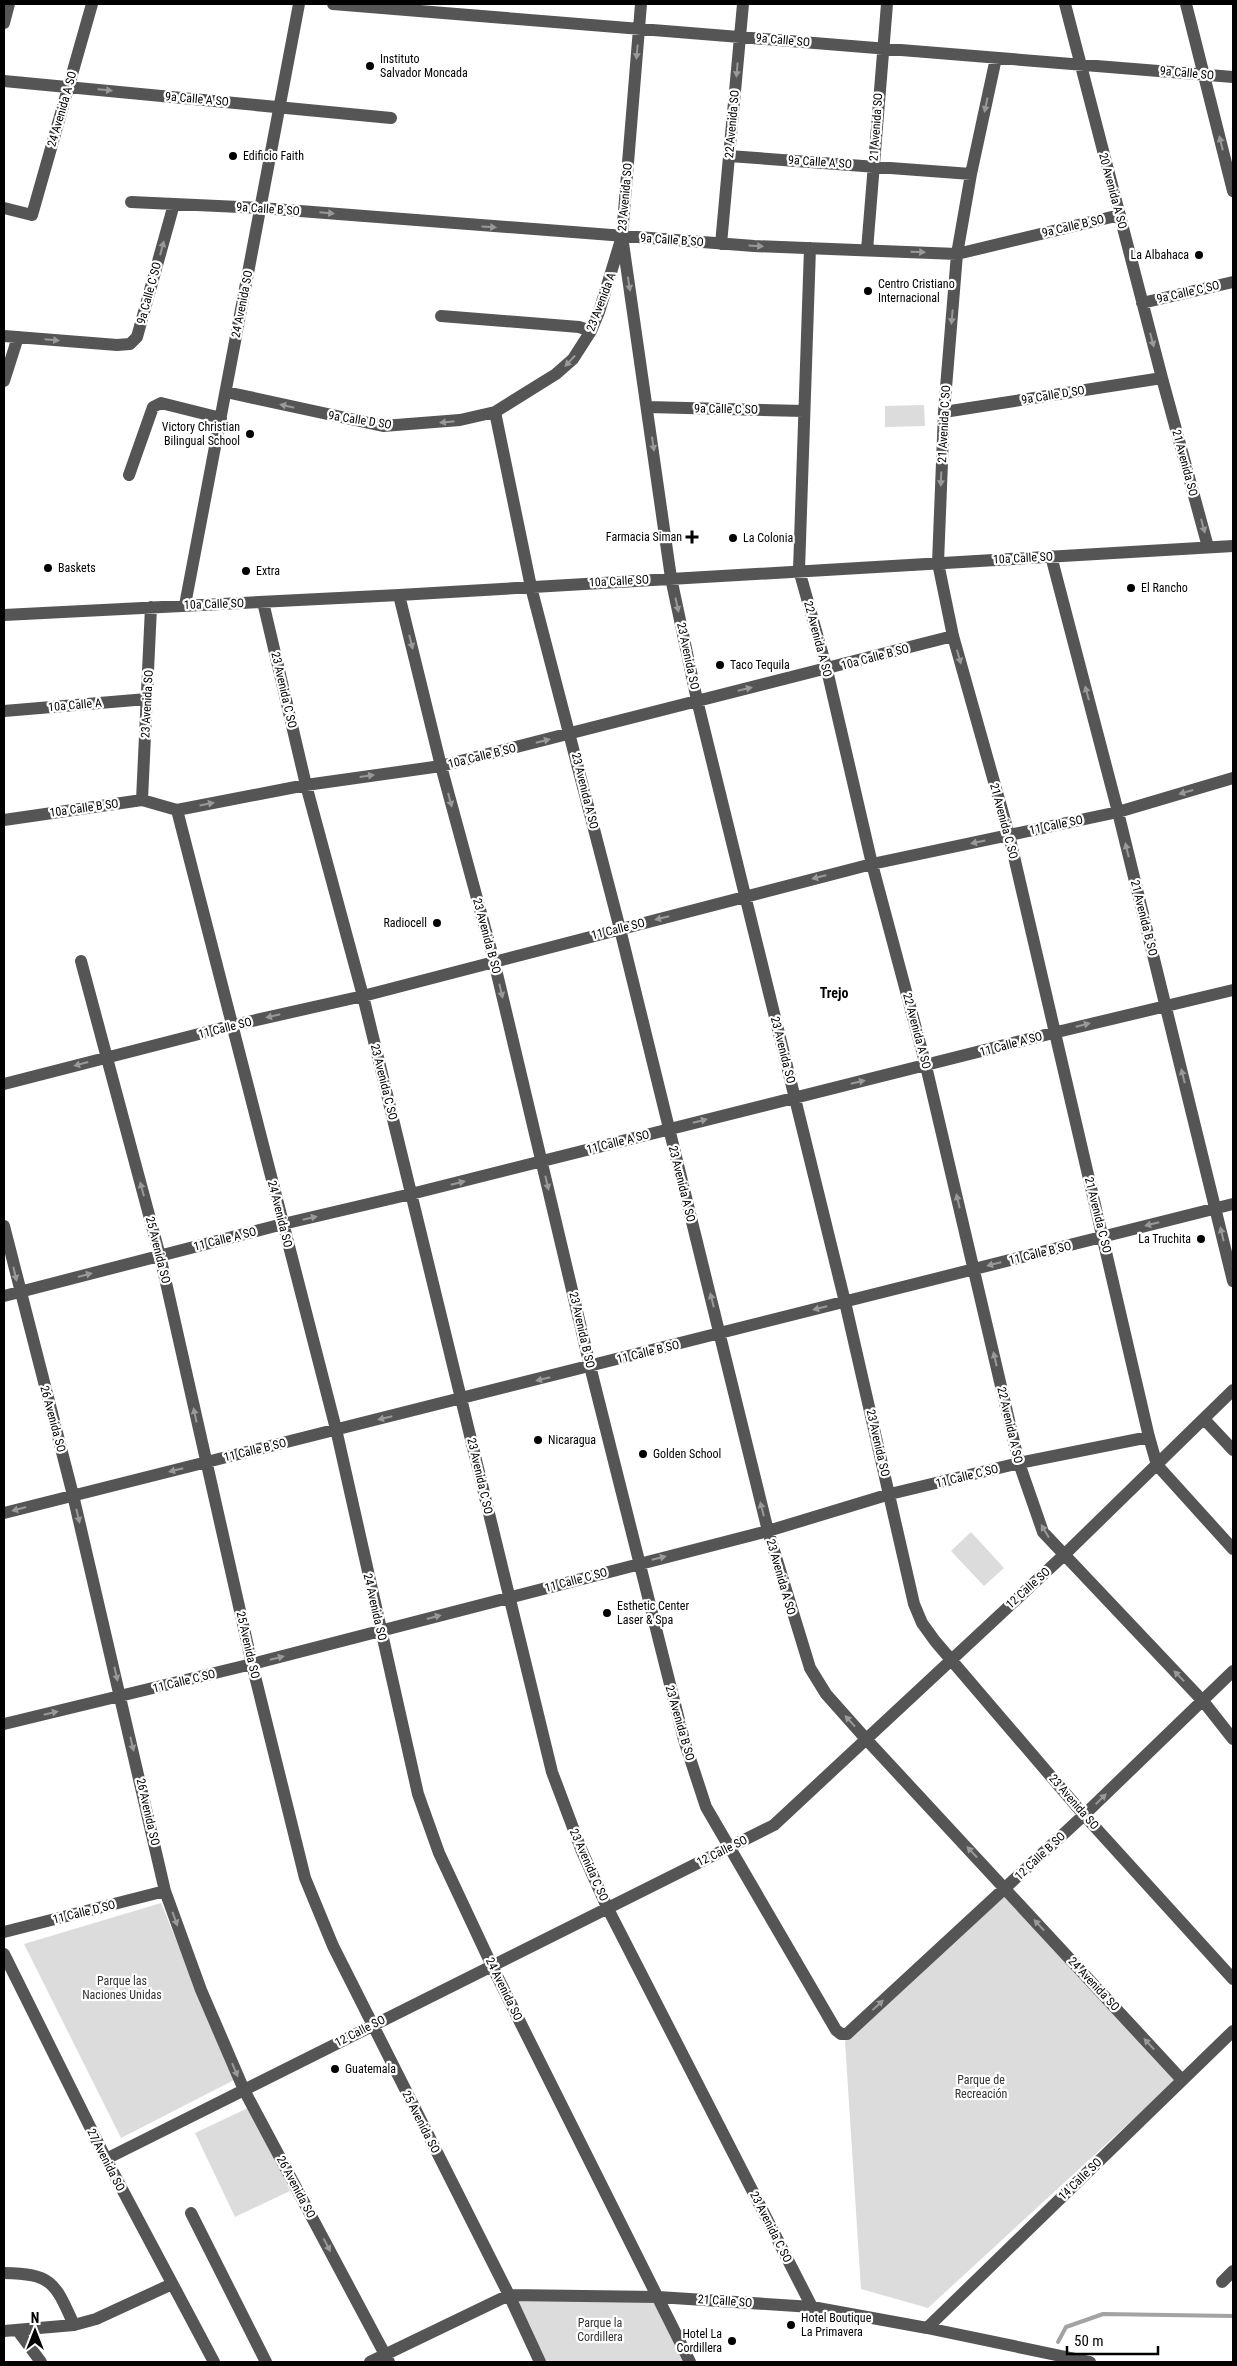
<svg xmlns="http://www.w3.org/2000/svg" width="1237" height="2366" viewBox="0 0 1237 2366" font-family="'Roboto Condensed',sans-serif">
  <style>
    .green { fill: #dcdcdc }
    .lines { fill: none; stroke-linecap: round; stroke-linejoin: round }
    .stream { stroke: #a3a3a3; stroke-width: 4 }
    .minor { stroke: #555; stroke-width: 12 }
    .oneway { fill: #999 }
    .poi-dot { fill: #000; stroke: #fff; stroke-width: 2 }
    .labels { text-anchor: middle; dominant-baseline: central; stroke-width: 4.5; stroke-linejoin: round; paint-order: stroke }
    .street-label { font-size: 12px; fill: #000; stroke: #fff }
    .poi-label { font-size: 12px; fill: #000; stroke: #fff; text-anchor: start }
    .park-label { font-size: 12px; fill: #333; stroke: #fff }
    .neighbourhood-label { font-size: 14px; font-weight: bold; fill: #000; stroke: #fff }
  </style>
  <rect width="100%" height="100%" fill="#fff"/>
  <path class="green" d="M924,405L925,426L885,427V406Z
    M971,1532L1004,1568L984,1586L951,1551Z
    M1005,1894L1177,2079L928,2308L861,2289L845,2041Z
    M161,1903L234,2080L121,2138L24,1944Z
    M250,2107L290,2191L235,2217L195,2133Z
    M509,2295L658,2297L689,2362H540Z"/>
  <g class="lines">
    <path class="stream" d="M1058,2342L1066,2327L1103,2314L1233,2316"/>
    <path class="minor" d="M333,4L1233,77
      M641,4L622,236L671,578L697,700L845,1302L914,1604L922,1623L935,1641L1084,1815L1233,1979
      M1065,4L1162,378L1208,547
      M1186,4L1233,191
      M4,23L9,4
      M996,58L971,174L957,254L944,412L938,563L953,636L1009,835L1149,1437L1157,1465L1233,1549
      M4,81L391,118
      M729,156L971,174
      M131,202L261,208L754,246L957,254L1120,215
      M4,208L32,215L92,4
      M721,244L743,4
      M810,248L799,570L827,670L872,864L926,1066L1019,1463L1043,1532L1203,1701L1233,1739
      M867,250L887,4
      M1142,303L1233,282
      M441,316L579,327L591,331
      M4,336L117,345L130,344L137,337L174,204
      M4,381L18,337
      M226,392L383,426L460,420L495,412L556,374L573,359L591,331L599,312L620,243
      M648,407L804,411
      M495,412L531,587L620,929L768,1531L810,1668L826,1694L866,1739L1182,2080
      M944,412L1162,378
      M129,475L153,407L161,403L221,418
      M1051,556L1118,812L1233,1281
      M399,595L441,766L494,961L590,1366L684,1740L706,1807L836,2030L841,2034H847L1084,1815L1233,1671
      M263,602L306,785L363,996L552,1772L581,1849L607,1907L812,2307
      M185,605L299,4
      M4,615L399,595L1233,546
      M4,711L147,699
      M142,800L151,607
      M177,810L336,1429L418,1794L439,1853L492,1966L690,2362
      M4,820L142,800L177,810L306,785L441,766L953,636
      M81,961L160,1256L252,1664L305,1878L333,1946L509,2295L540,2362
      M4,1084L234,1025L363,996L872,864L1118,812L1233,778
      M4,1226L73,1495L165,1891L201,1990L244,2090L389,2362
      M4,1296L283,1224L411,1194L1053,1033L1233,990
      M1204,1419L1233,1450
      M4,1513L1233,1204
      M4,1724L252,1664L768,1531L890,1494L1019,1463L1149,1437
      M4,1932L165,1891
      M4,1954L106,2159L214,2362
      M106,2159L774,1825L1064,1555L1233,1390
      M191,2213L266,2362
      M4,2273C53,2274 55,2283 74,2325
      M1222,2282L1233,2271
      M927,2328L1233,2031
      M4,2331L74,2325L96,2319L172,2284
      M18,2331L41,2362
      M370,2362L509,2295L658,2297L812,2307L927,2328L1090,2362"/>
  </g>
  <defs><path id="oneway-solid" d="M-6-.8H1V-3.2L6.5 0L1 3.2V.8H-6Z" transform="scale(1.25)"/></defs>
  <g class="oneway">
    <use href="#oneway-solid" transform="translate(637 52) rotate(95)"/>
    <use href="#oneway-solid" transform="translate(737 70) rotate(95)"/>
    <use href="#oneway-solid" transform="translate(105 90) rotate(5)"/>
    <use href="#oneway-solid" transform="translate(986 105) rotate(102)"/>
    <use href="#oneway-solid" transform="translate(1221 143) rotate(-104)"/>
    <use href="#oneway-solid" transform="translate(327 213) rotate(5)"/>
    <use href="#oneway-solid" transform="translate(489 227) rotate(4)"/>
    <use href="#oneway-solid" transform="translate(756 246) rotate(3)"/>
    <use href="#oneway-solid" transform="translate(162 248) rotate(-75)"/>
    <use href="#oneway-solid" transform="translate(918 252) rotate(2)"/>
    <use href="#oneway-solid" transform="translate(629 284) rotate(81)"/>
    <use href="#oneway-solid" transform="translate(952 317) rotate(95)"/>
    <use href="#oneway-solid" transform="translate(52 340) rotate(5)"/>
    <use href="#oneway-solid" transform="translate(1152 340) rotate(75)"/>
    <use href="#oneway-solid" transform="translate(570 361) rotate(133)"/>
    <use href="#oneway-solid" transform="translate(287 406) rotate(-167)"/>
    <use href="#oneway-solid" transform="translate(447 422) rotate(174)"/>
    <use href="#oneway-solid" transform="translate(653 444) rotate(82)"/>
    <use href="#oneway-solid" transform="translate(941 479) rotate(92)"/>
    <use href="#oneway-solid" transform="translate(1203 526) rotate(75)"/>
    <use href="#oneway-solid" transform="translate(677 605) rotate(78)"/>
    <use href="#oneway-solid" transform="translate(411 642) rotate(76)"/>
    <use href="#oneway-solid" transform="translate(959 657) rotate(74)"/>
    <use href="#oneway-solid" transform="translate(745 689) rotate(-13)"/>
    <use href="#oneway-solid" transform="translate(1087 693) rotate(-105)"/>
    <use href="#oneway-solid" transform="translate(543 741) rotate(-14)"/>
    <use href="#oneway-solid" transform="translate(367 776) rotate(-8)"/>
    <use href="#oneway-solid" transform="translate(1186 792) rotate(164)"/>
    <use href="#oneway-solid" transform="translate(450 800) rotate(75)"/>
    <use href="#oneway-solid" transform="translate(207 804) rotate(-11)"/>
    <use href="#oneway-solid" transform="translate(978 842) rotate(168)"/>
    <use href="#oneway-solid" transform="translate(1127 850) rotate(-104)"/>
    <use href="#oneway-solid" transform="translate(819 877) rotate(166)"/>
    <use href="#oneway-solid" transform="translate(662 918) rotate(166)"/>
    <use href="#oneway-solid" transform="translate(501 991) rotate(77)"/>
    <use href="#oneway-solid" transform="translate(273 1016) rotate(167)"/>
    <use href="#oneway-solid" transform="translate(1083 1025) rotate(-14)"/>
    <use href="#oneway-solid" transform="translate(81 1064) rotate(165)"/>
    <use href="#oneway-solid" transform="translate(1183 1076) rotate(-104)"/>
    <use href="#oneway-solid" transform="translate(858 1082) rotate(-13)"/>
    <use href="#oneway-solid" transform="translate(700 1121) rotate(-14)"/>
    <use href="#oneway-solid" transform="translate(458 1183) rotate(-14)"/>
    <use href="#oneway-solid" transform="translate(547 1183) rotate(77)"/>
    <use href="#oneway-solid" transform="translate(142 1189) rotate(-105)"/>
    <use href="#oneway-solid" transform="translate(958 1201) rotate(-103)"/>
    <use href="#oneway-solid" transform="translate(310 1218) rotate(-13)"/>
    <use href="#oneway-solid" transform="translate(1152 1224) rotate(166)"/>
    <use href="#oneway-solid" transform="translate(1222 1234) rotate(-103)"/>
    <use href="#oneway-solid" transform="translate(994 1264) rotate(166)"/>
    <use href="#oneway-solid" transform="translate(15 1274) rotate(77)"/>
    <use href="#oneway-solid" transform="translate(85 1275) rotate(-15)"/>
    <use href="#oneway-solid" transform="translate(712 1300) rotate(-104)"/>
    <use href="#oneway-solid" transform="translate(820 1308) rotate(166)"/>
    <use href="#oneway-solid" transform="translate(995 1359) rotate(-103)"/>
    <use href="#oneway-solid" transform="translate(543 1379) rotate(166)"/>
    <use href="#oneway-solid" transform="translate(195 1415) rotate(-102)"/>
    <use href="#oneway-solid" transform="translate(385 1418) rotate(167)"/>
    <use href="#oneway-solid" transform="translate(176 1470) rotate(166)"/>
    <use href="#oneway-solid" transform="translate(19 1509) rotate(165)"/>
    <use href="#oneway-solid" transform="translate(762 1509) rotate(-104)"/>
    <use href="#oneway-solid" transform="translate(78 1516) rotate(77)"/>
    <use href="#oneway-solid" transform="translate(1045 1531) rotate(-121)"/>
    <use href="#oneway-solid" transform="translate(659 1558) rotate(-14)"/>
    <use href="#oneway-solid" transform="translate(434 1617) rotate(-15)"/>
    <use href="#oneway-solid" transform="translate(277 1658) rotate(-14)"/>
    <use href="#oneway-solid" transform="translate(116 1674) rotate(77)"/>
    <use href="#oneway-solid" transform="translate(1179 1676) rotate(-134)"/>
    <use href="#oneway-solid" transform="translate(51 1713) rotate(-13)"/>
    <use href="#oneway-solid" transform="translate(850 1721) rotate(-132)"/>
    <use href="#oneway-solid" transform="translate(132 1744) rotate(77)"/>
    <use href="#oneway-solid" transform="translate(1101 1799) rotate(-44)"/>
    <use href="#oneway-solid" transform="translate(972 1852) rotate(-133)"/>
    <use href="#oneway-solid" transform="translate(175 1919) rotate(70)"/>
    <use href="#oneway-solid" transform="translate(1039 1925) rotate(-133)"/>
    <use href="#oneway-solid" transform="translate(878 2005) rotate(-43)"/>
    <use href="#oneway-solid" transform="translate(1149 2044) rotate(-133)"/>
    <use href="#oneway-solid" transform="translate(235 2070) rotate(67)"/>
    <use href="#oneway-solid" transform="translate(327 2245) rotate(62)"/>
  </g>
  <g class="poi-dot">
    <circle cx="370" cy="66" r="5"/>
    <circle cx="233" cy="156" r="5"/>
    <circle cx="1199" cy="255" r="5"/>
    <circle cx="868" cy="291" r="5"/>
    <circle cx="250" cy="434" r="5"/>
    <path d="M689.5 529.5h5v5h5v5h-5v5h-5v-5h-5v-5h5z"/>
    <circle cx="733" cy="538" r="5"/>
    <circle cx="48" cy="568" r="5"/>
    <circle cx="246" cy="571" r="5"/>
    <circle cx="1131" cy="588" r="5"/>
    <circle cx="720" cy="665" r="5"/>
    <circle cx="437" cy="923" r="5"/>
    <circle cx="1201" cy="1239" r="5"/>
    <circle cx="538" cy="1440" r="5"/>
    <circle cx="643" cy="1454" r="5"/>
    <circle cx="607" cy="1613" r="5"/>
    <circle cx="335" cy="2069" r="5"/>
    <circle cx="791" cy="2325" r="5"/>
    <circle cx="732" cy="2341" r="5"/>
  </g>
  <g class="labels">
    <g class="street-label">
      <text transform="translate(783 40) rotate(5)">9a Calle SO</text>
      <text transform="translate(1187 73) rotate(5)">9a Calle SO</text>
      <text transform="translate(197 99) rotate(5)">9a Calle A SO</text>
      <text transform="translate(62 109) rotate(-74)">24 Avenida A SO</text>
      <text transform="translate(732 124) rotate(-85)">22 Avenida SO</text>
      <text transform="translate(876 127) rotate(-86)">21 Avenida SO</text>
      <text transform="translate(820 162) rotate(4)">9a Calle A SO</text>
      <text transform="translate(1113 191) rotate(75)">20 Avenida A SO</text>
      <text transform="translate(625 197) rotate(-85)">23 Avenida SO</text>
      <text transform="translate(268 209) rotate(4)">9a Calle B SO</text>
      <text transform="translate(1073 226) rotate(-13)">9a Calle B SO</text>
      <text transform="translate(672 240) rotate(4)">9a Calle B SO</text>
      <text transform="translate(1188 292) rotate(-13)">9a Calle C SO</text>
      <text transform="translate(149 293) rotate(-75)">9a Calle C SO</text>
      <text transform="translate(601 302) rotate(-69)">23 Avenida A</text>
      <text transform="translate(242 304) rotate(-79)">24 Avenida SO</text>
      <text transform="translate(1053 395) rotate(-9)">9a Calle D SO</text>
      <text transform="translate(726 409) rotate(1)">9a Calle C SO</text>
      <text transform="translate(360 420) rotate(9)">9a Calle D SO</text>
      <text transform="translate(944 424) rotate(-87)">21 Avenida C SO</text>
      <text transform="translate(1185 463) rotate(75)">21 Avenida SO</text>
      <text transform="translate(1023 558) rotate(-3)">10a Calle SO</text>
      <text transform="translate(619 581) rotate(-3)">10a Calle SO</text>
      <text transform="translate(214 604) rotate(-2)">10a Calle SO</text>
      <text transform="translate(818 639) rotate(75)">22 Avenida A SO</text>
      <text transform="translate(688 656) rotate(78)">23 Avenida SO</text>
      <text transform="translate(875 657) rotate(-15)">10a Calle B SO</text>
      <text transform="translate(284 690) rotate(77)">23 Avenida C SO</text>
      <text transform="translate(147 704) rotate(-87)">23 Avenida SO</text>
      <text transform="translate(75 705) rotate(-5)">10a Calle A</text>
      <text transform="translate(482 756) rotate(-14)">10a Calle B SO</text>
      <text transform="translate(585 791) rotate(76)">23 Avenida A SO</text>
      <text transform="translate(84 808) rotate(-8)">10a Calle B SO</text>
      <text transform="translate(1004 821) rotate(75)">21 Avenida C SO</text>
      <text transform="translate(1056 825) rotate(-12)">11 Calle SO</text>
      <text transform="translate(1144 918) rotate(76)">21 Avenida B SO</text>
      <text transform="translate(618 929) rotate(-14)">11 Calle SO</text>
      <text transform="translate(487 936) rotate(75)">23 Avenida B SO</text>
      <text transform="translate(225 1028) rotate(-14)">11 Calle SO</text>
      <text transform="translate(917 1031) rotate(75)">22 Avenida A SO</text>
      <text transform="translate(1011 1044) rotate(-15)">11 Calle A SO</text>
      <text transform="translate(783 1050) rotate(76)">23 Avenida SO</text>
      <text transform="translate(384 1082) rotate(76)">23 Avenida C SO</text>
      <text transform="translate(618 1142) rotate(-14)">11 Calle A SO</text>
      <text transform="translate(682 1184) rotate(76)">23 Avenida A SO</text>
      <text transform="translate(280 1214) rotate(76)">24 Avenida SO</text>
      <text transform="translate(1098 1215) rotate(76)">21 Avenida C SO</text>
      <text transform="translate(225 1239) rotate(-14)">11 Calle A SO</text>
      <text transform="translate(158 1250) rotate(76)">25 Avenida SO</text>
      <text transform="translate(1040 1253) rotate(-14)">11 Calle B SO</text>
      <text transform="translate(582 1330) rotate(77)">23 Avenida B SO</text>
      <text transform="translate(648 1352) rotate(-14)">11 Calle B SO</text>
      <text transform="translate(53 1419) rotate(75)">26 Avenida SO</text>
      <text transform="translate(1010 1425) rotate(77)">22 Avenida A SO</text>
      <text transform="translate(878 1443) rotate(77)">23 Avenida SO</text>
      <text transform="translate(255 1450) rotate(-14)">11 Calle B SO</text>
      <text transform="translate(480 1476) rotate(77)">23 Avenida C SO</text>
      <text transform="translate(967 1476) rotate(-14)">11 Calle C SO</text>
      <text transform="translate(781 1577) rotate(74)">23 Avenida A SO</text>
      <text transform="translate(576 1580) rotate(-15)">11 Calle C SO</text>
      <text transform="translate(1028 1588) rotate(-42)">12 Calle SO</text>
      <text transform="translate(375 1607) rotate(77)">24 Avenida SO</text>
      <text transform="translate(248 1645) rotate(77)">25 Avenida SO</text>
      <text transform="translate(184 1681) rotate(-14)">11 Calle C SO</text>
      <text transform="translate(680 1723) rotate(74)">23 Avenida B SO</text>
      <text transform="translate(1074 1802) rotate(49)">23 Avenida SO</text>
      <text transform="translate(148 1812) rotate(77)">26 Avenida SO</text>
      <text transform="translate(722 1851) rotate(-26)">12 Calle SO</text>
      <text transform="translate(1040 1856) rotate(-43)">12 Calle B SO</text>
      <text transform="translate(589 1865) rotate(66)">23 Avenida C SO</text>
      <text transform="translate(84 1912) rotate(-14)">11 Calle D SO</text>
      <text transform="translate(1094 1984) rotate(47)">24 Avenida SO</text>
      <text transform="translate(504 1989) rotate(64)">24 Avenida SO</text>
      <text transform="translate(360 2031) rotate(-27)">12 Calle SO</text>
      <text transform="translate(421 2122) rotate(63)">25 Avenida SO</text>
      <text transform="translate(106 2160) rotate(63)">27 Avenida SO</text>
      <text transform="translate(1080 2179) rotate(-44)">14 Calle SO</text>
      <text transform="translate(296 2187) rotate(62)">26 Avenida SO</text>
      <text transform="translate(771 2227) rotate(63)">23 Avenida C SO</text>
      <text transform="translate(725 2301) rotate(4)">21 Calle SO</text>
    </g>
    <g class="poi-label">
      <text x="380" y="59">Instituto<tspan x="380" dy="14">Salvador Moncada</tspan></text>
      <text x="243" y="156">Edificio Faith</text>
      <text x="1189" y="255" text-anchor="end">La Albahaca</text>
      <text x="878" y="284">Centro Cristiano<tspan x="878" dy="14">Internacional</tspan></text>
      <text x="240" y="427" text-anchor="end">Victory Christian<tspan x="240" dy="14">Bilingual School</tspan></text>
      <text x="682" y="537" text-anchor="end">Farmacia Siman</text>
      <text x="743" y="538">La Colonia</text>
      <text x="58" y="568">Baskets</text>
      <text x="256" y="571">Extra</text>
      <text x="1141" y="588">El Rancho</text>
      <text x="730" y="665">Taco Tequila</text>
      <text x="427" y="923" text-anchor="end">Radiocell</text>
      <text x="1191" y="1239" text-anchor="end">La Truchita</text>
      <text x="548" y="1440">Nicaragua</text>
      <text x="653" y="1454">Golden School</text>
      <text x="617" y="1606">Esthetic Center<tspan x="617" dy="14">Laser &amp; Spa</tspan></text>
      <text x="345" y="2069">Guatemala</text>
      <text x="801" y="2318">Hotel Boutique<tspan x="801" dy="14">La Primavera</tspan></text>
      <text x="722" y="2334" text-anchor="end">Hotel La<tspan x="722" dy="14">Cordillera</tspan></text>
    </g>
    <g class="park-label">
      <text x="122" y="1981">Parque las<tspan x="122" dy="14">Naciones Unidas</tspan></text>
      <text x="981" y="2080">Parque de<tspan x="981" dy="14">Recreación</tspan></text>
      <text x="600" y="2323">Parque la<tspan x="600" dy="14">Cordillera</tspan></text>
    </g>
    <g class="neighbourhood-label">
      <text x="834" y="993">Trejo</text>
    </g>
  </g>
  <rect width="1237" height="2366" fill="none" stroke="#000000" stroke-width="10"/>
  <g transform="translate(35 2331)" stroke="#ffffff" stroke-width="4" paint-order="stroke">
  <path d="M0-4L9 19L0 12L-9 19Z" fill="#000000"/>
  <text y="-8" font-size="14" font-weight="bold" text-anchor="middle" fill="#000000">N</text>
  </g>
  <path d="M1067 2346v8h91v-8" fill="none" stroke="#000000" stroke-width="2.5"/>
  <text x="1074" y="2346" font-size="15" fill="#000000" stroke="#ffffff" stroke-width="4" paint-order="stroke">50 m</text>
</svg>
